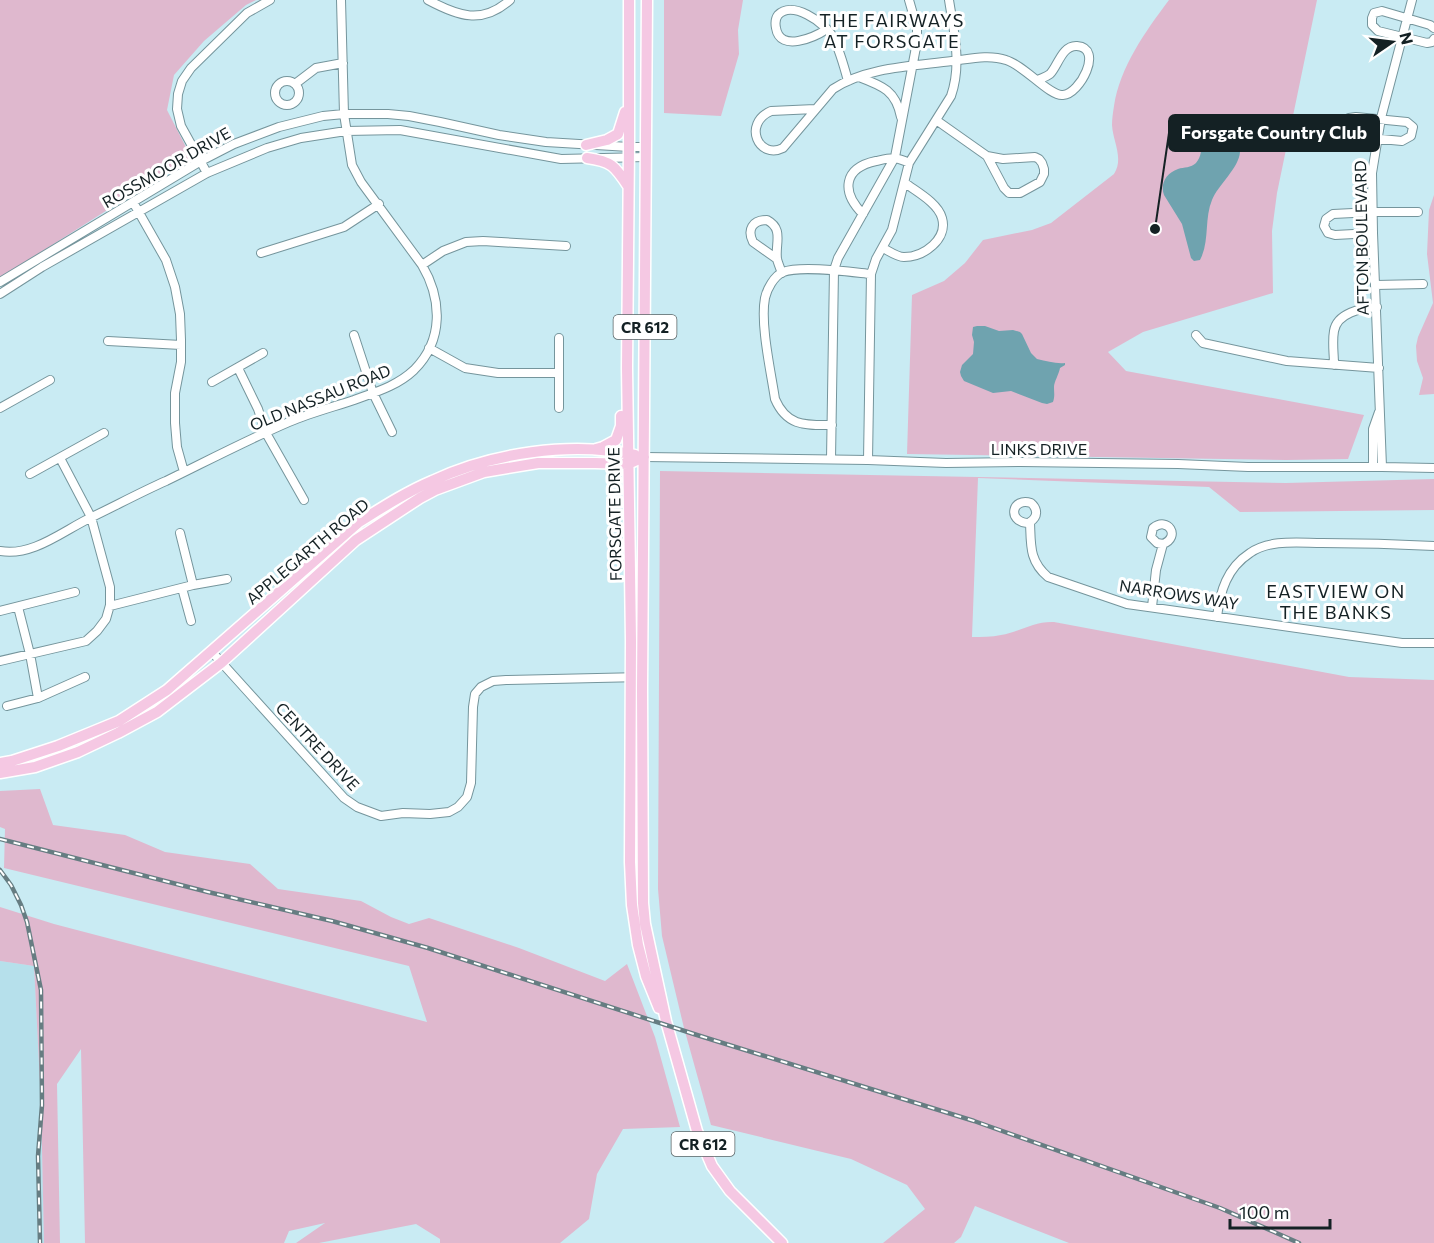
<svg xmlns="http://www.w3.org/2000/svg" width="1434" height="1243" viewBox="0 0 1434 1243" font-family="Commissioner,sans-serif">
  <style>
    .built { fill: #b6e0eb }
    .green { fill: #dfb8ce }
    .water { fill: #6fa3af }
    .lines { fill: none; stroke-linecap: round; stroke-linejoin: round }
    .minor-casing { stroke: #75959c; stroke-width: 10 }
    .major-casing { stroke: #fff; stroke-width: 13 }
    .minor { stroke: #fff; stroke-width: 8 }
    .major { stroke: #f5c8e3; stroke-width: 10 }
    .rail-casing { stroke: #667d82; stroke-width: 4.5 }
    .rail { stroke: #fff; stroke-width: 2; stroke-dasharray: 7; stroke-linecap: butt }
    .labels { text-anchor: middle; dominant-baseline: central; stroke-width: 6; stroke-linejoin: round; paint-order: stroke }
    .shield { fill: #fff; stroke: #5a6466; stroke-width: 1.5 }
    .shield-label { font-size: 15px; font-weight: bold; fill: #142124 }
    .street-label { font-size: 16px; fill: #142124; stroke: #fff }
    .neighbourhood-label { font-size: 18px; letter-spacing: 1.5px; fill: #142124; stroke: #fff }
    .leader { fill: none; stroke: #142124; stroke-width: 2 }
    .callout-dot { fill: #142124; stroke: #fff; stroke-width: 2 }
    .callout { fill: #142124; stroke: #142124; stroke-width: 2 }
    .callout-label { font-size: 18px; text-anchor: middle; font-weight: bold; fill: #fff }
  </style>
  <rect width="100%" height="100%" fill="#c9ebf3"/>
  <path class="built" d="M0,961L34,966L41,1103L44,1243H0Z"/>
  <path class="green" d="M0,0H256L246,5L204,41L174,75L167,110L191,157L0,278Z
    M664,0H743L738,30L739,54L721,116L664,113Z
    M1169,0H1317L1277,193L1272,231L1273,293L1143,332L1108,352L1126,371L1364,415L1348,459L1286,460L907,454L912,295L944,281L965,263L983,240L1032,230L1051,223L1114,174C1124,158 1113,142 1112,125C1112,119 1113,112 1114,106C1120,67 1145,32 1169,0Z
    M1434,195V394L1419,395L1423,378L1417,361L1416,346L1418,337L1433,303L1427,254L1429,210Z
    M660,471L1286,483L1434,479V510L1240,512L1209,487L978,478L972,637C981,637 992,637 1001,635C1019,632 1034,621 1054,622L1349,677L1434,680V1243H1069L975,1206L961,1237L954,1243H883L925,1209L907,1185L851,1159L711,1125L684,1028L662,936L658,889Z
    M40,789L53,825L125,835L165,852L250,864L278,889L361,901L391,917L409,924L429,918L519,948L605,981L627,964L655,1037L680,1127L623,1129L597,1174L589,1219L560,1243H440V1239L416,1224L319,1243H296L325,1223L289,1231L284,1243H85L81,1049L57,1084L60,1243H44L41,1103L34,966L0,961V907L54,924L427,1022L409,966L4,868L5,829L0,827V791Z"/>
  <path class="water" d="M1213,114H1215C1219,118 1218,121 1221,126C1227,134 1240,140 1240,152C1239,168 1218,185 1212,200C1204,219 1210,241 1200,260L1194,261L1191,258L1182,224L1164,195C1160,184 1166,173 1178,169C1184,167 1191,168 1196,163C1207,151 1197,127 1213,114Z
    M977,326H985L999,331L1013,330L1020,332L1022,334L1031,353L1037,359C1047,361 1056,364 1065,363V365L1060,368C1059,374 1054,382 1054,387C1054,393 1055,396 1053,402L1047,404L1042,403L1011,391L993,393L964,381L961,376L960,372L962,365L973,354L974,342L972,335L973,327Z"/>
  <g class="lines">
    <defs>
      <path id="minor" d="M428,0C458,16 482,25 510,0
        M1434,28L1430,25L1382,11L1374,13L1372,18V25L1378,31L1427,43L1432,42L1434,39
        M827,29C815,37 780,53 776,28C775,23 775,19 778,15C792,0 824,22 833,37C840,51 844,66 848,81
        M859,77C883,86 896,91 901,117
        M275 93a12 12 0 1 1 24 0a12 12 0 1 1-24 0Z
        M295,84L316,68L343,63
        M815,109L771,111C742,124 759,160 783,148L833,89C866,67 914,66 952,61C969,59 989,54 1006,60C1024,65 1050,97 1063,95C1080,94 1104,48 1077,46C1062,45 1058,66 1050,74C1046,77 1042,78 1038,80
        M1356,117L1407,122L1413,127L1411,136L1402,141L1360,137L1350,135L1345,131V123L1349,118Z
        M936,120L987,156L1004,188L1009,193H1020L1040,182L1044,174V169L1042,163L1039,159L1035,157L1003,159L987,156
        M207,173L181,126L177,109L178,94L182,81L191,68L247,13L270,0
        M133,202L166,260L175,287L180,314L181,340V362L175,393V423L177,447L184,472
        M863,214C841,192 843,168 876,161C890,158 895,156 909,163
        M1373,233L1335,235L1328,233L1324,226L1326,219L1333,214L1373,212H1418
        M883,248C889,251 897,257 904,257C924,257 948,239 942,218C938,203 917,192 905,183
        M261,253L344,227L379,204
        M777,259L753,242C747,230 752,220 767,220C784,229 775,243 777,259C778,263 780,268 782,273
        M422,265L443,251L466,242L483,241L566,246
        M0,282L201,161L234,144L279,127L323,116L344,114H388L409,116L440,122L499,135L546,142L629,147H646
        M1376,285L1423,284
        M0,294L42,267L207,173L267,148L301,138L346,131L400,130L561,159L646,157
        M354,335L373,393L392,432
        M1196,335L1203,343L1287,361L1379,368
        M108,341L181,345
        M429,348L465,368L498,373H558
        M1334,365C1334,354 1332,342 1334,331C1337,313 1361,308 1377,307
        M238,368L258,409L266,433L304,500
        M212,382L263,353
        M0,408L50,380
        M559,408V338
        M832,425C806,425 787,427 775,399C771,372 760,324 765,298C767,289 774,276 783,272C801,265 851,272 871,274
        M644,457L868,460L946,463L1021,462L1178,464L1248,467H1382L1434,468
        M831,459L834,270L838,258L895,157L917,42V28L909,0
        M868,460L871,274L876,259L892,230L909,163L951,96C962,65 954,32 949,0
        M1373,467V429L1379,412
        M1382,467L1373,233L1372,173L1381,118L1412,0
        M30,474L104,433
        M1027,523C1007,521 1012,497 1031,503C1038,509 1038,517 1030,522C1031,545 1029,561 1048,577L1127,604L1402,643H1434
        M180,533L193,585
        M0,551C33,557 64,530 92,517C117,505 141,492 166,481C207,461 247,440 289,422C310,413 333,407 354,400C376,392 397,386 414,370C444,340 442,299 422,265L361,182L352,165L344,114L341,0
        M182,588L191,621
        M110,606L193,585L227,579
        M18,607L30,654L38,698
        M1152,607L1156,570L1163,544C1181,537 1168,516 1153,528L1151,537L1157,543L1163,544
        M0,611L75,592
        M1217,617C1220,591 1227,568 1250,553C1270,539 1299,543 1322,543C1360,543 1397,544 1434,546
        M212,652L344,798L357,807L381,816L403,813L430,814L449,812L458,807L467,797L471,783L473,707L475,694L481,687L493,681L506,680L642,677
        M0,661L86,641L97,631L106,619L110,605V587L91,517L60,458
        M7,706L38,698L85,677"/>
      <path id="major" d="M629,0V147L627,368L631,641L630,862L632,905L638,945L646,976L659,1008
        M647,0L642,689L643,903L645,924L666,1021L697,1131L712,1166L730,1191L782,1243
        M586,145L607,140L618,134L625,112
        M587,158C611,161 615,166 628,186
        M596,449L603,447L616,440L621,426V416
        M0,763L12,761L58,746L119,721L167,690L359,522C383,507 406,492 432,481C491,453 571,441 635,455
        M0,773L35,767L78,752L118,733L157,712L221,663L356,540L420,498L435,490L484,472L538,463H595L628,464L644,457"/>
    </defs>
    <use href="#minor" class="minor-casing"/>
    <use href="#major" class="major-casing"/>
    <use href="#minor" class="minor"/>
    <use href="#major" class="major"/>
    <defs>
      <path id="rail" d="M0,839L208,892L332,921L428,948L697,1035L974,1121L1220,1208L1299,1243
        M0,870L11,885L21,905L27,922L41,990L42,1105L38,1156L40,1243"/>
    </defs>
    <use href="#rail" class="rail-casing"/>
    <use href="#rail" class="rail"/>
  </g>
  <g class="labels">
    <g class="shield">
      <rect x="613.5" y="315" width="63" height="24" rx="4.5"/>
      <rect x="671.5" y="1132" width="63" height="24" rx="4.5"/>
    </g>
    <g class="shield-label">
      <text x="645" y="327">CR 612</text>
      <text x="703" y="1144">CR 612</text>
    </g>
    <g class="street-label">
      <text transform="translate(166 167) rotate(-30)">ROSSMOOR DRIVE</text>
      <text transform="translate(1361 238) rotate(-91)">AFTON BOULEVARD</text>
      <text transform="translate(320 397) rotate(-22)">OLD NASSAU ROAD</text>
      <text x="1039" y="448">LINKS DRIVE</text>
      <text transform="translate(614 514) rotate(-91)">FORSGATE DRIVE</text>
      <text transform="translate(307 551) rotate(-40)">APPLEGARTH ROAD</text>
      <text transform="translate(1179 594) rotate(9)">NARROWS WAY</text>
      <text transform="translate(318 746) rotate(47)">CENTRE DRIVE</text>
    </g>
    <g class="neighbourhood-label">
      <text x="892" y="20">THE FAIRWAYS<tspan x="892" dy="21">AT FORSGATE</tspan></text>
      <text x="1336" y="591">EASTVIEW ON<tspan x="1336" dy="21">THE BANKS</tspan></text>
    </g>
  </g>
  <path class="leader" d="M1155 229L1169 133"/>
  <circle class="callout-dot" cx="1155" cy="229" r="6"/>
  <rect class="callout" x="1169" y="115" width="210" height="36" rx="6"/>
  <g class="callout-label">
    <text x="1274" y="139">Forsgate Country Club</text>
  </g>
  <g transform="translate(1392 42) rotate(76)" stroke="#ffffff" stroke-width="4.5" paint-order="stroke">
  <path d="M0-4.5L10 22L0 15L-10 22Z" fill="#142124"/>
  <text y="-9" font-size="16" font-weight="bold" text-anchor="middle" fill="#142124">N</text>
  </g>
  <path d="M1230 1219v9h100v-9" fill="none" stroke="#142124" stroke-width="3"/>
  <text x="1239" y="1219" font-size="18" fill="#142124" stroke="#ffffff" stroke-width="4.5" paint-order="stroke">100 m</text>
</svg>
